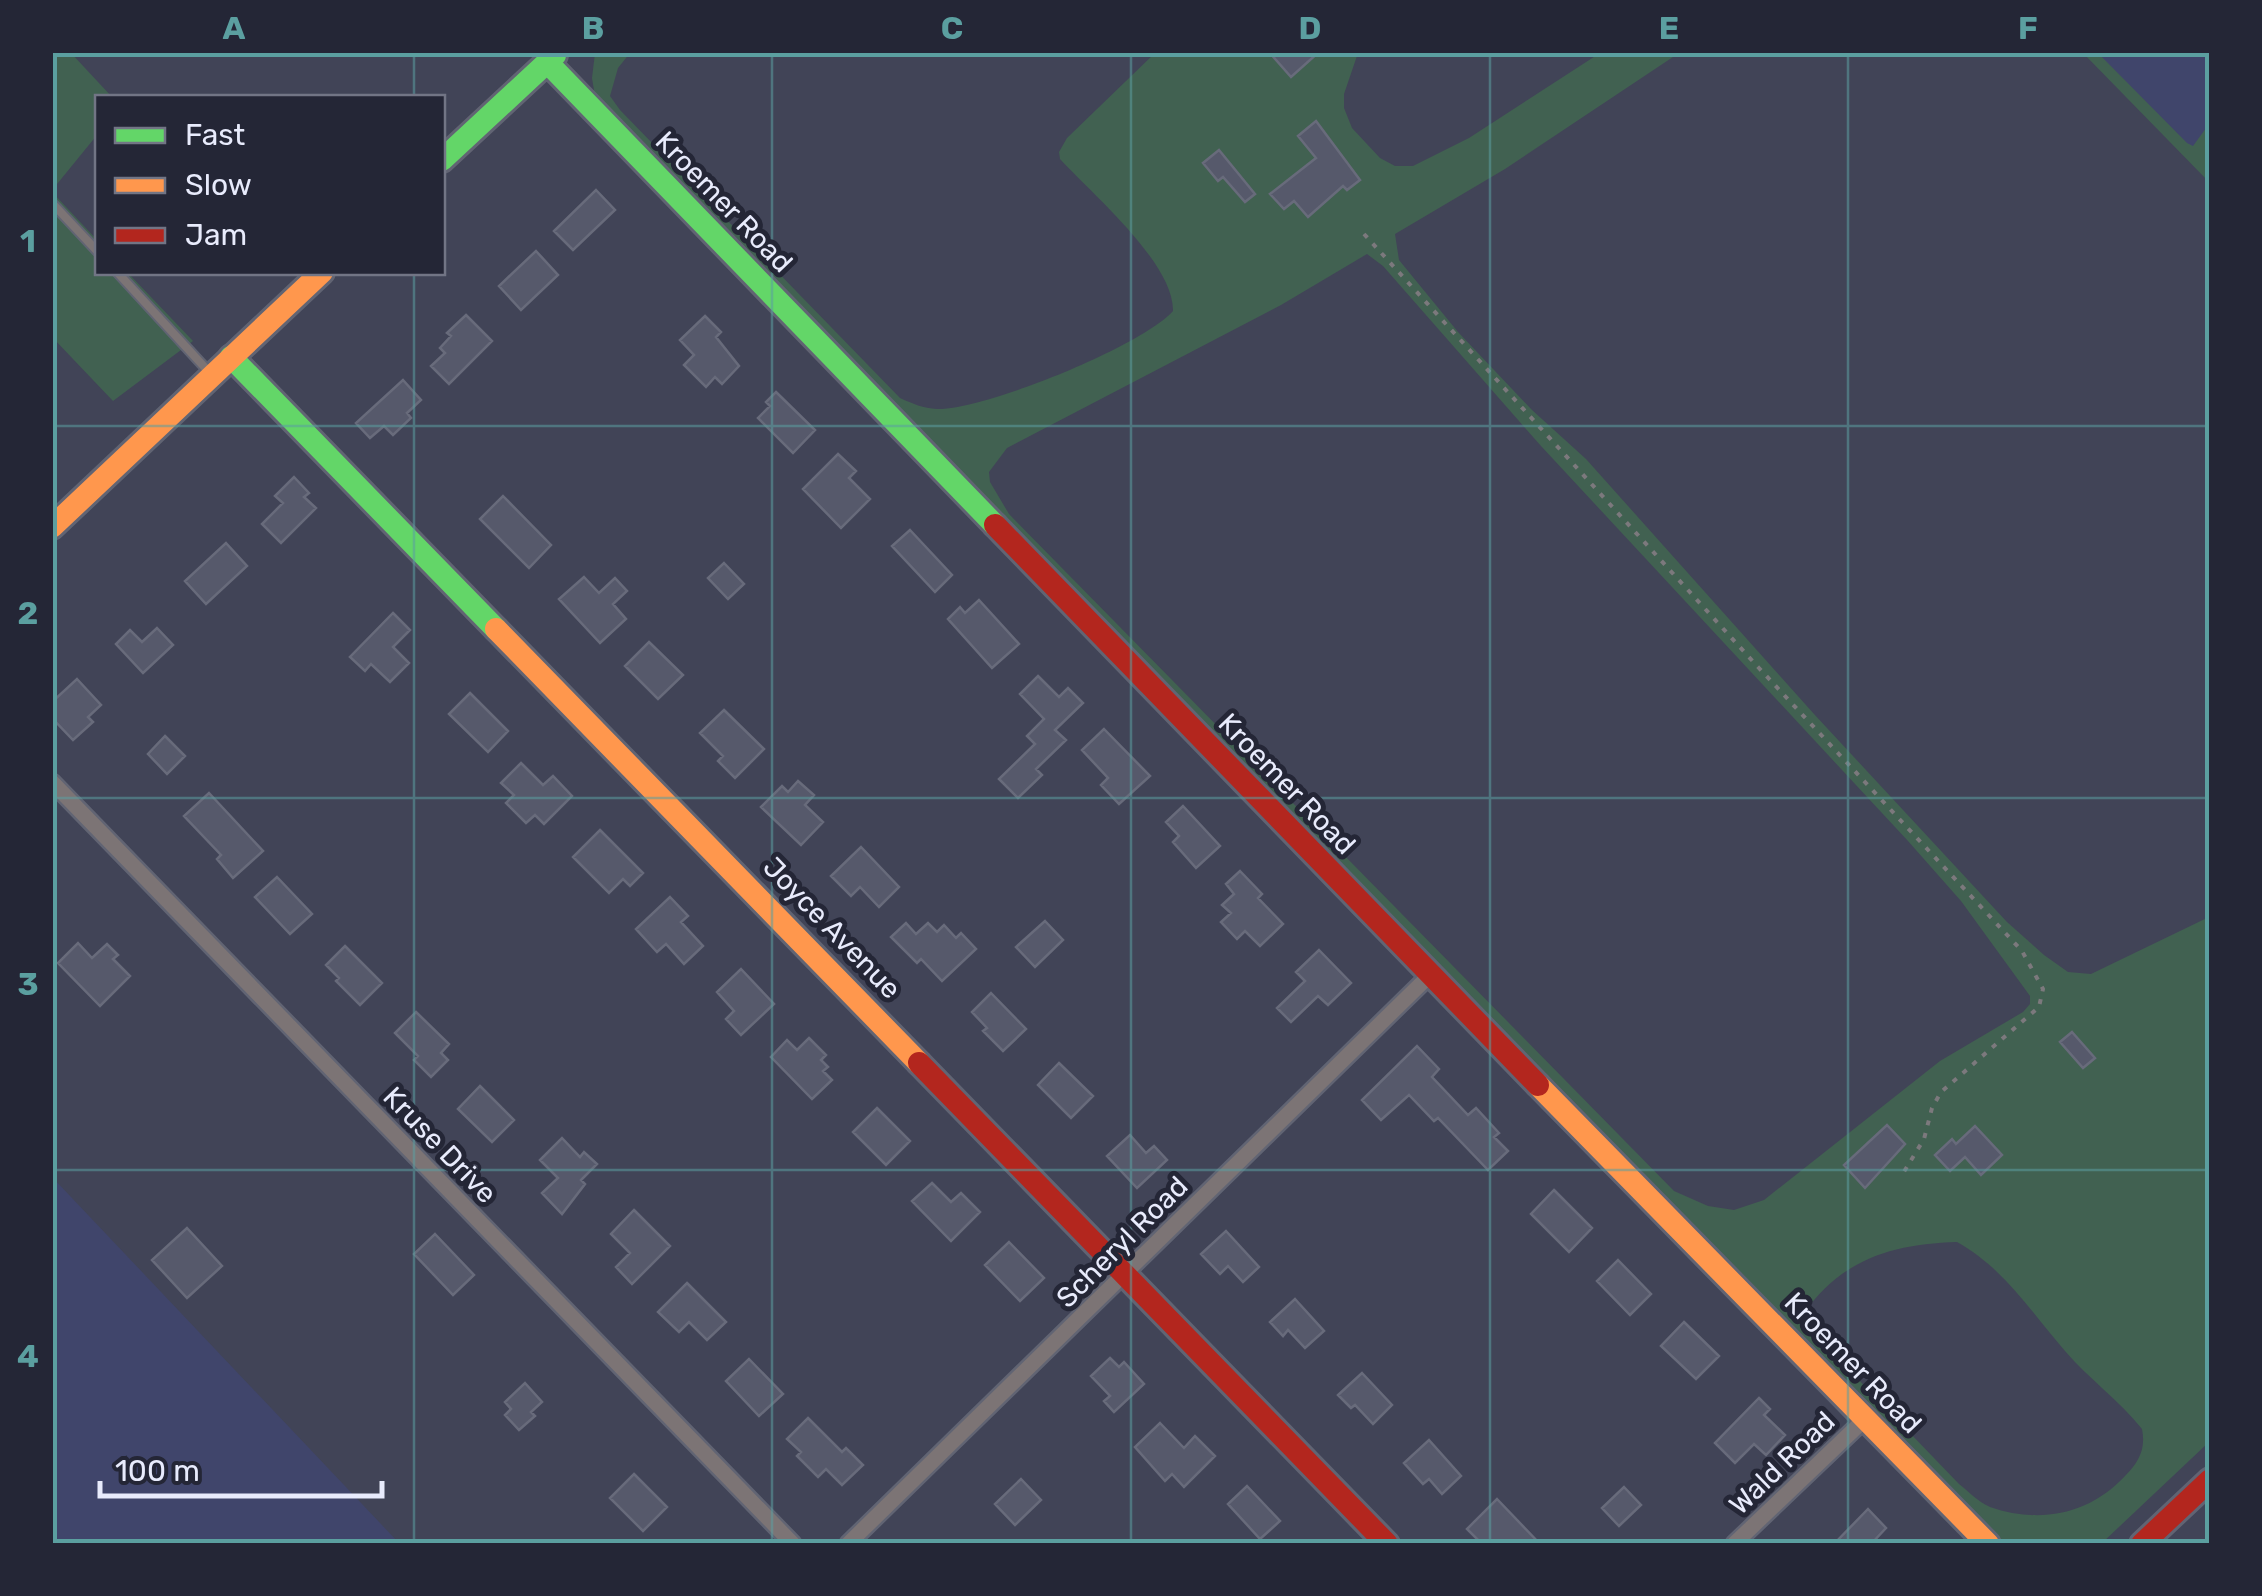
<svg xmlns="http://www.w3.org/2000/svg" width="2262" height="1596" viewBox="0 0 2262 1596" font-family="Rubik,sans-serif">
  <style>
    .built { fill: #40456b }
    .green { fill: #416151; fill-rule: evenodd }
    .building { fill: #56596b; stroke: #686b7b; stroke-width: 2.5 }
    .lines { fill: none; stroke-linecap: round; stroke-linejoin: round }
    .lane-casing { stroke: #616473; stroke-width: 12 }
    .street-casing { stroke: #616473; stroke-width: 20 }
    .fast-casing { stroke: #616473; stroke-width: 28 }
    .slow-casing { stroke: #616473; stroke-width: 28 }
    .jam-casing { stroke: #616473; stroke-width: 28 }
    .path { stroke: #7c797d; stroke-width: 4; stroke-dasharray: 5 8; stroke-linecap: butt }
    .lane { stroke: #7c7475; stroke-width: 8 }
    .street { stroke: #7c7475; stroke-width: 15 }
    .fast { stroke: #63d668; stroke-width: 22 }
    .slow { stroke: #ff974d; stroke-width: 22 }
    .jam { stroke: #b3261e; stroke-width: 22 }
    .grid { fill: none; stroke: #5b9fa0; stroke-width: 2.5; stroke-opacity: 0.55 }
    .labels { text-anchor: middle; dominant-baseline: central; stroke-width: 10; stroke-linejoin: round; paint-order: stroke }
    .street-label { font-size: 28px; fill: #e8ebfc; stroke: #242636 }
    .neatline { fill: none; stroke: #5b9fa0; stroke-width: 4 }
    .grid-label { font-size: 32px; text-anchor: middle; font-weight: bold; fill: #5b9fa0 }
  </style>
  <rect width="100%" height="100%" fill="#414457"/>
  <path class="built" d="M2091,53H2209V172Z
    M52,1178H53L399,1543H53Z"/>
  <path class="green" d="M53,52L71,53L112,97L98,98L97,135L53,189Z
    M595,53H630L618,68L610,96L620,110L900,398C913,404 923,408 937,409C985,410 1142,346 1173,311C1174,263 1092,194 1060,159L1059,152L1067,138L1155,53H1358L1344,94V108L1352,128L1380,158L1395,166H1413L1469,138L1600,53H1679L1505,169L1395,234L1399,260L1458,332L1532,410L1586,459L1814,714L2007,922L2044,955L2068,972L2091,974L2209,917V1442L2102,1543H2003L1167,688L595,96L592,78ZM1367,254L1383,266L1541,446L1908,841L1961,901L2030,996V1004L2023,1012L1940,1061L1764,1200L1734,1210L1708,1206L1674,1191L1009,514L990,482L989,472L1007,448L1281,305ZM1957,1242C2005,1269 2030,1311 2065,1351C2089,1379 2119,1400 2142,1429C2146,1449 2139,1462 2125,1476C2089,1515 2039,1524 1990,1507C1978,1502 1968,1491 1959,1484L1805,1324L1804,1313C1842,1259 1893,1244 1957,1242Z
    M2083,53H2098L2187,143L2193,146L2209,124V182Z
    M52,192L97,240L98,272L128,273L193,341L113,401L53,338Z"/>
  <path class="building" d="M1269,52H1319L1291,77Z
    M1316,121L1360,180L1347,190L1343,186L1308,217L1294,201L1284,209L1270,194L1316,158L1298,136Z
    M1219,150L1255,194L1245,202L1223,177L1218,181L1203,163Z
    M596,190L615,210L573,250L554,231Z
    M536,251L558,275L521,310L499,286Z
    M466,315L492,341L449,384L431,366L445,353L440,348L451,336L447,333Z
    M705,316L721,332L716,337L739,366L722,384L715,377L706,387L684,365L694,355L680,340Z
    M403,380L421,400L407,413L411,418L393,435L384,426L370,438L356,423Z
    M776,392L815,430L793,453L758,418L770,406L766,402Z
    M838,454L856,471L849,478L870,499L841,528L803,489Z
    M294,477L309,493L304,497L316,508L281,543L262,524L283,503L275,496Z
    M503,496L551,545L529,568L480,519Z
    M910,530L952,575L935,592L892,546Z
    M226,543L247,566L206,604L185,581Z
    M724,563L744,584L728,599L708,578Z
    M584,577L599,593L615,578L627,591L613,604L626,619L600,643L559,599Z
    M979,600L1019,644L992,668L948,619L960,607L965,613Z
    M393,613L410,630L393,647L409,663L390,682L371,664L365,671L350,657Z
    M157,628L173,645L143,673L116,644L130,630L142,642Z
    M649,642L683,675L658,699L625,666Z
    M1038,676L1059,697L1068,688L1083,703L1055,730L1066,740L1036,769L1042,775L1018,798L999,779L1035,744L1027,736L1044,719L1020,694Z
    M77,679L101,705L88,717L93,722L73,740L52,718V702Z
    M470,693L508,731L488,752L449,714Z
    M724,710L764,749L735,778L718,761L723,756L700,733Z
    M1104,729L1150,776L1119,804L1101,785L1108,778L1082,750Z
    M165,736L185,756L167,774L148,754Z
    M521,763L543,785L553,776L572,796L544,824L535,815L526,823L506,803L514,795L501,783Z
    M798,781L814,795L805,805L823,822L801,845L761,807L782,786L788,792Z
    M209,793L263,851L233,878L217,859L221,855L184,816Z
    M1183,806L1220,846L1196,868L1173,842L1179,836L1166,822Z
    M600,830L643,873L630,886L623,879L609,893L573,857Z
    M861,847L899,887L879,907L860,887L851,896L831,876Z
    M1240,871L1262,894L1258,898L1283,924L1260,946L1245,931L1237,939L1221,922L1231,913L1222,905L1234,894L1226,884Z
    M277,877L312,914L290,934L255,897Z
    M670,897L688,916L681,922L703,946L684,964L666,944L657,952L636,929Z
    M1045,921L1063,940L1035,967L1016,947Z
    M906,923L916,934L928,923L937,932L944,925L956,938L961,933L976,949L942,981L921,959L917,963L891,937Z
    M78,943L92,958L107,944L118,955L113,959L130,976L100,1006L58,963Z
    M345,946L382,983L360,1005L336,981L339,978L326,965Z
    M1319,950L1351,983L1328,1005L1318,996L1291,1022L1277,1008L1305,981L1296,972Z
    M741,969L774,1004L741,1035L726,1019L734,1011L717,992Z
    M991,993L1026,1029L1003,1051L983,1031L987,1028L972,1012Z
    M416,1012L449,1044L441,1053L448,1060L431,1077L414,1060L418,1056L395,1033Z
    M2072,1032L2095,1058L2083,1068L2060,1042Z
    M809,1038L826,1055L821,1060L828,1067L823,1071L832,1080L812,1099L771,1057L787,1040L797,1050Z
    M1417,1046L1439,1069L1432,1077L1468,1115L1476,1108L1499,1133L1494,1137L1508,1151L1488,1170L1438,1118L1434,1121L1409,1095L1381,1120L1362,1100Z
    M1059,1063L1093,1096L1071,1118L1038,1085Z
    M480,1086L514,1120L492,1142L458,1109Z
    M877,1108L910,1141L886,1165L853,1132Z
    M1887,1125L1905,1144L1865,1188L1844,1165Z
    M1975,1126L2002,1155L1981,1175L1965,1157L1950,1171L1935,1155L1952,1139L1956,1144Z
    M1130,1135L1146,1153L1154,1146L1167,1160L1137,1188L1107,1156Z
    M562,1138L580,1157L584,1152L597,1164L581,1180L585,1184L562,1214L542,1193L558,1178L540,1160Z
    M932,1183L951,1202L961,1193L980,1212L951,1241L912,1201Z
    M1554,1190L1592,1228L1569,1252L1531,1214Z
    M634,1210L670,1246L632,1284L616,1267L630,1253L611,1234Z
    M187,1228L222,1266L187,1298L152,1260Z
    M1226,1231L1259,1267L1243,1282L1228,1266L1220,1274L1201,1254Z
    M435,1234L474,1275L453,1295L414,1254Z
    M1009,1242L1044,1278L1020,1301L985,1265Z
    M1618,1260L1651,1294L1630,1315L1597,1281Z
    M687,1283L726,1322L707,1340L689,1322L679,1332L658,1312Z
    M1295,1299L1324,1331L1305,1348L1288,1330L1283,1336L1270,1322Z
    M1684,1322L1719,1356L1696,1379L1661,1346Z
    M1110,1358L1119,1367L1124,1362L1144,1384L1114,1412L1104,1401L1110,1396L1091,1376Z
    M749,1359L783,1394L759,1416L726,1381Z
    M1362,1373L1392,1405L1373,1424L1355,1405L1351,1408L1338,1395Z
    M525,1383L542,1402L531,1412L535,1416L519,1430L505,1415L511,1409L505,1402Z
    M1759,1398L1770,1409L1764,1415L1785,1435L1766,1455L1754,1444L1735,1463L1715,1443Z
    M808,1418L842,1452L846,1448L863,1465L842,1485L826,1469L818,1477L797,1456L801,1452L787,1439Z
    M1160,1423L1184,1448L1195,1436L1215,1456L1184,1487L1172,1474L1165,1481L1135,1447Z
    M1429,1440L1461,1476L1442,1494L1429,1479L1423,1484L1404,1463Z
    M634,1474L667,1507L643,1531L610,1498Z
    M1021,1479L1041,1500L1015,1525L995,1504Z
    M1247,1486L1280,1521L1260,1539L1228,1504Z
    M1624,1487L1641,1505L1619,1526L1602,1508Z
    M1497,1499L1540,1544H1482L1467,1529Z
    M1868,1509L1886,1528L1871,1544H1834Z"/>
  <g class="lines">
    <defs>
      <path id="lane" d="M52,203L98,252
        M117,272L209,372"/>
      <path id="street" d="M52,782L793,1544
        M848,1544L1430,975
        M1734,1544L1865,1419"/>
      <path id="fast" d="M547,62L995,525
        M442,160L555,55
        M231,357L496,629"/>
      <path id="slow" d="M52,527L322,272
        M496,629L919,1063
        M1538,1085L1988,1544"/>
      <path id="jam" d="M995,525L1538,1085
        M919,1063L1387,1544
        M2142,1544L2210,1480"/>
    </defs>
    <use href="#lane" class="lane-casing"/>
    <use href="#street" class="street-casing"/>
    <use href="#fast" class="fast-casing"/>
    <use href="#slow" class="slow-casing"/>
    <use href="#jam" class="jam-casing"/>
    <path class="path" d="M1364,234L1758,667L2022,951L2043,989L2039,1007L1941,1092L1932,1108L1924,1139L1902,1175"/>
    <use href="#lane" class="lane"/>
    <use href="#street" class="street"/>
    <use href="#fast" class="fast"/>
    <use href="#slow" class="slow"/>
    <use href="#jam" class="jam"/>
  </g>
  <path class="grid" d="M414,52V98M772,52V1544M1131,52V1544M1490,52V1544M1848,52V1544M414,272V1544M52,426H2210M52,798H2210M52,1170H2210"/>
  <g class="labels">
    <g class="street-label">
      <text transform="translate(724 202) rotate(46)">Kroemer Road</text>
      <text transform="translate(1287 784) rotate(46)">Kroemer Road</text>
      <text transform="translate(832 928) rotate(46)">Joyce Avenue</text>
      <text transform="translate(440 1145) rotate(46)">Kruse Drive</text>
      <text transform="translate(1122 1242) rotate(-45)">Scheryl Road</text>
      <text transform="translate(1853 1363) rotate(46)">Kroemer Road</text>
      <text transform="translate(1782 1463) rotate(-44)">Wald Road</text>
    </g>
  </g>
  <rect width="2262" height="1596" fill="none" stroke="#242636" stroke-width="110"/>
  <rect x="95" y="95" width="350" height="180" fill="#242636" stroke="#727585" stroke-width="2.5"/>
  <rect x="115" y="128" width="50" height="15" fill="#63d668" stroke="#727585" stroke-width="2.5"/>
  <text x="185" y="145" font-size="30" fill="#e8ebfc">Fast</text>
  <rect x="115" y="178" width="50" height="15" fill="#ff974d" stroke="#727585" stroke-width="2.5"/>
  <text x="185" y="195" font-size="30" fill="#e8ebfc">Slow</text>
  <rect x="115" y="228" width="50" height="15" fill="#b3261e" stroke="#727585" stroke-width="2.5"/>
  <text x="185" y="245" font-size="30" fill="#e8ebfc">Jam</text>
  <path d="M100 1481v15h282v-15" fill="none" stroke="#e8ebfc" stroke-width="5"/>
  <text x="115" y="1481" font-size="30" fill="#e8ebfc" stroke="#242636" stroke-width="8" paint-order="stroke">100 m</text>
  <rect x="55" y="55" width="2152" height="1486" class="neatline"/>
  <g class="grid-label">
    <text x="234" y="39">A</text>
    <text x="593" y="39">B</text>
    <text x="952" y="39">C</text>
    <text x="1310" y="39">D</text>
    <text x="1669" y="39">E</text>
    <text x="2028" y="39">F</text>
    <text x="28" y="252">1</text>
    <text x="28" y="624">2</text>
    <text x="28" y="995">3</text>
    <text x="28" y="1367">4</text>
  </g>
</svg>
